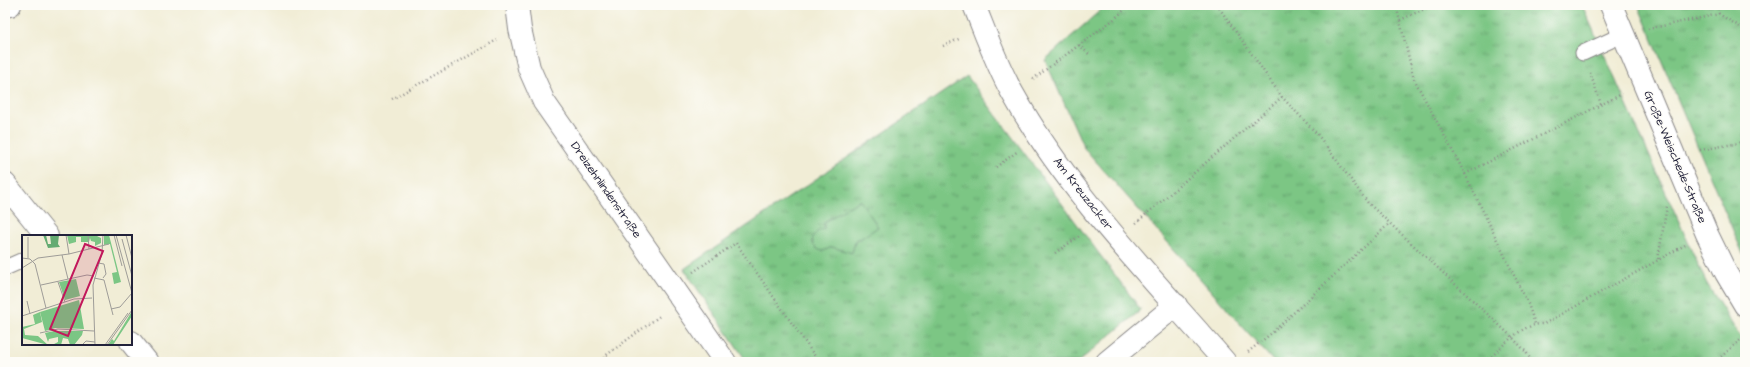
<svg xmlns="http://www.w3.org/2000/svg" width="1750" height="367" viewBox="0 0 1750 367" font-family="'Architects Daughter',sans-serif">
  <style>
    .grass { fill: url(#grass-tufts); stroke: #4e7460 }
    .park { fill: #7bc684; stroke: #4e7460 }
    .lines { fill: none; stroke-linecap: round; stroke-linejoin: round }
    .lane-casing { stroke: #8a8888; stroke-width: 17 }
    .street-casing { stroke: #8a8888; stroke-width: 24 }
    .path { stroke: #8a8888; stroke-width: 2.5; stroke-dasharray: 1 3; stroke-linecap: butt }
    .lane { stroke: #fff; stroke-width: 15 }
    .street { stroke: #fff; stroke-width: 22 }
    .labels { text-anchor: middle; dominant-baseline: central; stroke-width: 3; stroke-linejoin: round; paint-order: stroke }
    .street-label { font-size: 12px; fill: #22223b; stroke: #fdfcf7 }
    .inset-road { fill: none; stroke: #9e9c98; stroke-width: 1 }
    .view { fill: #c2185b; fill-opacity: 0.15; stroke: #c2185b; stroke-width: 2 }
    .inset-edge { fill: none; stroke: #22223b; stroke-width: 2 }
  </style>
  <defs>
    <pattern id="grass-tufts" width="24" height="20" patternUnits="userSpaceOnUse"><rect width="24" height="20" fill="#7bc684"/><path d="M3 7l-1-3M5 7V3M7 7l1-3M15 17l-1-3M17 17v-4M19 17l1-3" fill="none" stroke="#64a06d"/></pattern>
  </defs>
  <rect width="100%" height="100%" fill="#fdfcf7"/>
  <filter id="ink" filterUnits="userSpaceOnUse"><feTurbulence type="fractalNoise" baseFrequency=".025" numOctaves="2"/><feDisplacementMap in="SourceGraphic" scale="8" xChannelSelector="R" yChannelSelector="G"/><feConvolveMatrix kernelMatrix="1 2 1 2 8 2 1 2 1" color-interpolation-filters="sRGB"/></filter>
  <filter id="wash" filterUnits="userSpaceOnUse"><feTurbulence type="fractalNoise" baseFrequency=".012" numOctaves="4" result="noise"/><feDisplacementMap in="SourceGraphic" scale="16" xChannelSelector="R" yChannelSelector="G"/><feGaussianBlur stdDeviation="0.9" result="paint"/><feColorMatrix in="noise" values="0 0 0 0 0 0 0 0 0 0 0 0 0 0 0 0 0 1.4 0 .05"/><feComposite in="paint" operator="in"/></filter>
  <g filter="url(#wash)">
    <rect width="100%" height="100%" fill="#f1edd6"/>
    <path class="grass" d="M1106,5H1582L1706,282L1737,332L1745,342V362H1274L1084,148L1045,60Z
      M1638,5H1745V259Z
      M967,76L1141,310L1078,362H747L684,269Z"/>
    <path class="park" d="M860,200L878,227L860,239H856L852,253L832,247L823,251C816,250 811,245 813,237L818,231L824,229V222Z"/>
  </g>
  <g filter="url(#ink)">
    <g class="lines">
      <defs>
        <path id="lane" d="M1583,53L1622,35
          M5,268L23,260"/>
        <path id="street" d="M517,5L520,29L529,68L544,102L725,362
          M974,5C986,35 997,66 1013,94C1067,191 1152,278 1225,362
          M1611,5L1707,234L1726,273L1745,305
          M5,6L10,5
          M5,184L47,236
          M131,342L147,362
          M1107,362L1176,305"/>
      </defs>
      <use href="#lane" class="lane-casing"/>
      <use href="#street" class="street-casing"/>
      <path class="path" d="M1217,5L1282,97L1318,135L1368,203L1512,337L1526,352L1532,362
        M1396,5L1414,79L1465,174L1528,304L1535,324
        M1717,5L1719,14
        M1400,20L1433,5
        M1648,29L1719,14L1745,30
        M1079,45L1089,54
        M943,46L961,38
        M1590,73L1601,104
        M1033,79L1113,20L1130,5
        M392,99L497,40
        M1700,150L1745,142
        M996,167L1018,151
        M1465,174L1622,94
        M1136,223L1282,97
        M1055,253L1081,235
        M1658,259L1667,206
        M693,272L736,243L819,362
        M1248,352L1273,332L1390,223
        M597,362L661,315
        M1486,362C1502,347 1521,323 1544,324L1685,245
        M1715,362L1745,336"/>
      <use href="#lane" class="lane"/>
      <use href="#street" class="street"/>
    </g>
  </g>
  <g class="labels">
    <g class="street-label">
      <text transform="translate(1675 157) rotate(67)">Große-Weischede-Straße</text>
      <text transform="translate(606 190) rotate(55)">Dreizehnlindenstraße</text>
      <text transform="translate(1083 194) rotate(52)">Am Kreuzacker</text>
    </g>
  </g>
  <g transform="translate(22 235)">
    <rect width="110" height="110" fill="#f1edd6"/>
    <path d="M45,0H73L79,3V8L73,11V7L69,6L68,3L67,7H59V2H54V7L47,9ZM82,0H87L99,47L92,49L90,38L95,37L88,9L82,10ZM54,44L58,61L43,65L37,47ZM57,65L62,94L33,93L23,96L18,77ZM110,76V81L91,110H86L90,104L92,106ZM32,96H61L60,100L52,110H48L46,104L41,103L39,110H30L36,107V102L27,104L26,107L23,98Z" fill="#7bc684"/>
    <path d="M21,0H24L26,9H29L28,0H37L36,9L38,12L26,13Z" fill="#64ab72"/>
    <path d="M18,77L20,87L2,94L3,100L16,101L26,110L0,103V92L13,89L11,80Z" fill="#7bc684"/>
    <path class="inset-road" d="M44,0L47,19M66,0L67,14M92,0L100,31M104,0L110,23M6,2V23M100,4L110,41M40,20L46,44M0,23L8,24L13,29L24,73M76,28L82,29L84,39L81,43M0,33L16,23L47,19L87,9M72,43L82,45L91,80M36,47L43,67M19,50L65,40L72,41M5,66L8,79M89,74L98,72L110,58L94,0M0,81L52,64L70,63M18,98L36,94L72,96M60,110L64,106L73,107M73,110L71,50L80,18L81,0M83,110L106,78M85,110L110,75"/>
    <path class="view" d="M63,9L81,16L46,101L28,94Z"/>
    <rect width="110" height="110" class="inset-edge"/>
  </g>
  <rect width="1750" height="367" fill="none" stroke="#fdfcf7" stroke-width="20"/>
</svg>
